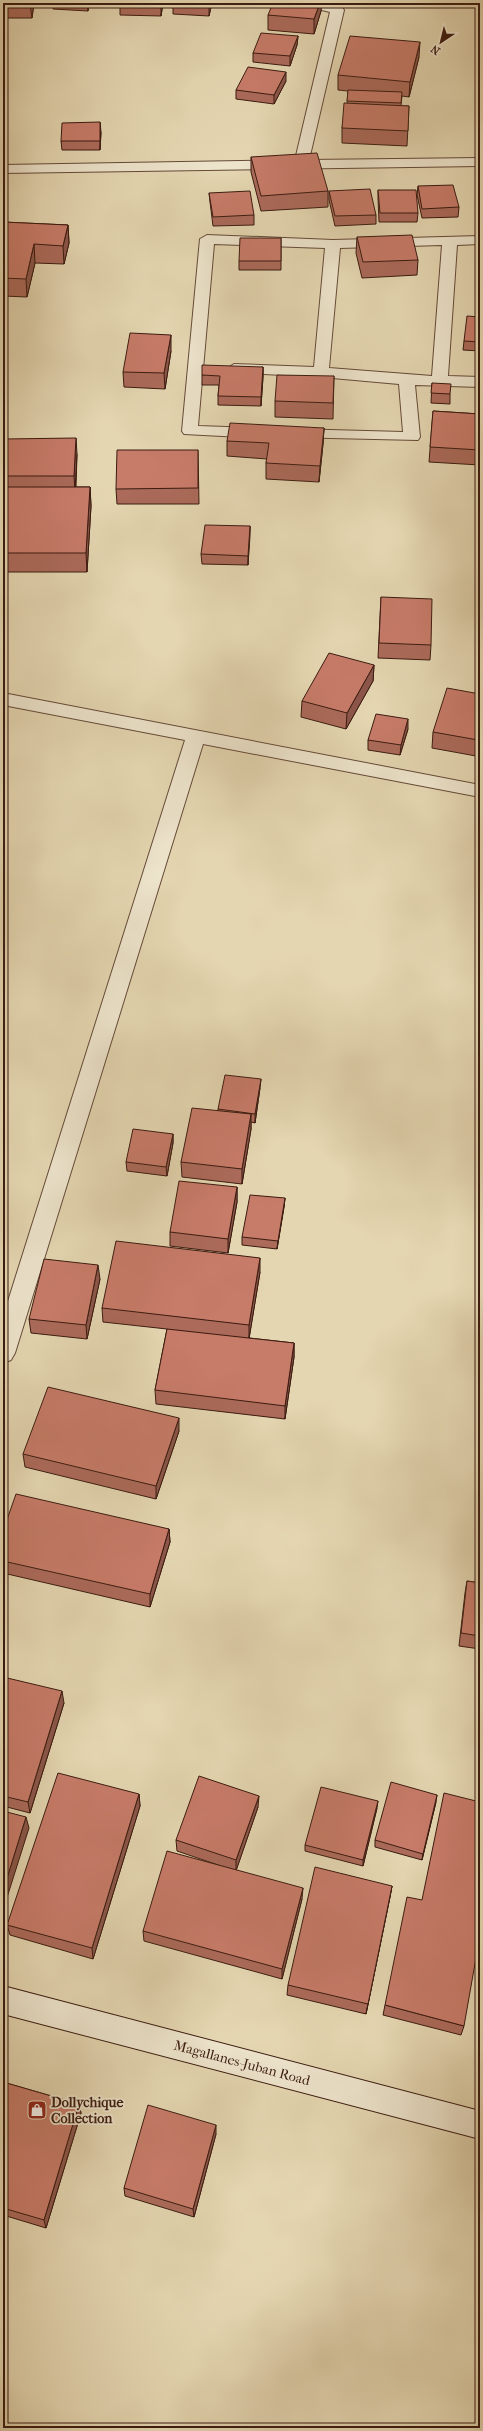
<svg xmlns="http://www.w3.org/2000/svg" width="483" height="2431" viewBox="0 0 483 2431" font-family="'IM FELL French Canon',serif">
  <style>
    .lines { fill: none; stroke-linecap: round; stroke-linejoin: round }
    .minor-casing { stroke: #654a38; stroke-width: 2 }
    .secondary-casing { stroke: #3b1b10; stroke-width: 2 }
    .minor { fill: #ede4cc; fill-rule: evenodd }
    .secondary { fill: #ede4cc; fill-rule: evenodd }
    .wall { fill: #ab6a5a; stroke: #3b1b10 }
    .shaded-wall { fill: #8b564a; stroke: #3b1b10 }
    .building { fill: #c77b69; stroke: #3b1b10 }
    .labels { text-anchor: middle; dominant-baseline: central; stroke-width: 3.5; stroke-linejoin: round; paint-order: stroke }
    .near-street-label { font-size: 14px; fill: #3b1b10; stroke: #ede4cc }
    .near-poi-label { font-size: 14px; font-weight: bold; fill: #3b1b10; stroke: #ede4cc; text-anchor: start }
  </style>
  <rect width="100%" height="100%" fill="#e4d6b1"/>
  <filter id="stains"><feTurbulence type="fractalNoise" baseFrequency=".005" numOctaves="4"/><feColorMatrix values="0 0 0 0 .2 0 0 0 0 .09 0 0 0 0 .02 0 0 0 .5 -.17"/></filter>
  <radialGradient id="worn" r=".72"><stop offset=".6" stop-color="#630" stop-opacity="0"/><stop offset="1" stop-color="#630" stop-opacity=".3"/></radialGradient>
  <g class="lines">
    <defs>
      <path id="minor" d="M304,3H325L342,7L344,10L309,160L480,158V166L3,173V165L295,160L330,12L305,6Z
        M207,235L333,240L480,236V244L457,245L448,376L480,377V387L415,385L420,437L418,440L287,437L285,434L287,431L293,429L403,432L399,384L321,377L228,372L226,369L234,364L314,367L325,248L214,244L198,426L259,428L265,430L267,433L265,436L259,438L184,434L182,431L200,239ZM442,245L432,376L329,368L340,248Z
        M3,693L480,785V797L203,744L15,1353L11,1360L3,1363V1317L185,740L3,705Z"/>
      <path id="secondary" d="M3,1986L480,2111V2139L3,2014Z"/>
    </defs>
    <use href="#minor" class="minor-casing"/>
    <use href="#secondary" class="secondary-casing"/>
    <use href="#minor" class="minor"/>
    <use href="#secondary" class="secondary"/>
  </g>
  <path class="wall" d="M3,3H34L32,18H3Z
    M53,3H89L88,11L53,9Z
    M163,3L161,16L120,15V6Z
    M212,3L209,16L173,14V5Z
    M321,11L314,34L268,30V15Z
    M298,36L297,45L290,66L253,62V53Z
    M419,57L409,97L402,96L401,106H409L407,146L342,143V128L347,104L348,91L338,90V75Z
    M286,81L274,104L236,99V90Z
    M101,132L100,150H62L61,141Z
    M251,157L328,191V207L261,211L251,172Z
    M418,186L459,207L458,217L422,218L417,195Z
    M378,190L418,213L417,222H379L378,199Z
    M329,191L376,215V224L335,226L329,200Z
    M209,193L254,215V225L213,226L210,202Z
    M3,222L68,225L69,243L64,264L35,263L27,297L3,296Z
    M357,237L418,260L417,275L362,278L356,253Z
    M281,238V270H239V261Z
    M480,317V351L463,350L464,341Z
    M171,351L165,389L124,387L123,372Z
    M263,367V377L261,406L218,405V396L219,385H202V375Z
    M334,376L333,419L275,417V401Z
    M432,383L450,394V404L431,403Z
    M433,411L480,414V465L429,462Z
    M324,428L323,444L319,482L266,479V463L267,459L227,456V441Z
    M3,439L77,454L76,487H90L91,506L87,572H3Z
    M198,450L199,504H117L116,489Z
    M250,526L248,565L202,564L201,554Z
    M381,597L431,645L430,660L378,658Z
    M374,665L373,681L346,729L301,717L302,701Z
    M480,694V743L476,756L432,748L433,732Z
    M408,729L400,755L368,750V740Z
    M260,1088L255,1123L251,1122V1129L242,1184L182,1177L181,1162L218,1111V1109Z
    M173,1134V1143L167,1176L127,1171L126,1162Z
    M237,1187V1202L228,1253L170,1246V1232Z
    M285,1198L284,1207L277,1249L242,1245V1237Z
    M260,1272L249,1338L294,1343V1357L285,1419L156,1404L155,1390L167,1329L103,1322L102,1308Z
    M100,1279L87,1339L31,1333L29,1319Z
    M179,1431L156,1499L25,1467L23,1454Z
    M169,1529L170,1542L150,1607L3,1573V1531Z
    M467,1581L480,1583V1649L459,1646L465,1593Z
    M3,1677L64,1703L30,1813L3,1806Z
    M139,1794L140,1806L93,1959L10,1935L7,1925Z
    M436,1802L422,1860L375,1847V1840Z
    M258,1807L236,1870L302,1899L282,1979L144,1941L143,1931L221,1866L177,1851L176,1840Z
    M377,1808L363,1866L305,1851V1845Z
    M392,1886L390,1897L366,2014L287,1995L288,1985Z
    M385,2005L464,2026L461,2035L383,2015Z
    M480,2020V2039L476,2038Z
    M3,2082L79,2104L81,2113L46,2228L3,2215Z
    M216,2134L194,2217L125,2196L124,2188Z"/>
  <path class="shaded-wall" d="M31,3H34L32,18L30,4Z
    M87,3H89L88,11Z
    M162,3H163L161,16V7Z
    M210,3H212L209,16V7Z
    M320,3H322L321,11L314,34V19Z
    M298,36L297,45L290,66V56Z
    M420,42L419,57L409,97L410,82Z
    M286,72V81L274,104V95Z
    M100,122L101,132L100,150Z
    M68,225L69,243L64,264L63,246Z
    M34,244L35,263L27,297L26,279Z
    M171,335V351L165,389L164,373Z
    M263,367V377L261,406V397Z
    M324,428L323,444L319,482L320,466Z
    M76,438L77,454L75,492L74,476Z
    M90,487L91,506L87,572L86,553Z
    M250,526V536L248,565V556Z
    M374,665L373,681L346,729L347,713Z
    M408,719V729L400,755L401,745Z
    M480,733V743L476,756L478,740Z
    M261,1079L260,1088L255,1123V1114Z
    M251,1114V1129L242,1184V1169Z
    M173,1134V1143L167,1176L166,1167Z
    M237,1187V1202L228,1253V1239Z
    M285,1198L284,1207L277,1249L278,1241Z
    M260,1258V1272L249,1339V1325Z
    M98,1265L100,1279L87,1339L86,1325Z
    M294,1343V1357L285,1419V1406Z
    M179,1418V1431L156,1499V1486Z
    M169,1529L170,1542L150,1607V1594Z
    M62,1691L64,1703L30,1813L28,1802Z
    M139,1794L140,1806L93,1959L92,1948Z
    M437,1795L436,1802L422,1860L423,1854Z
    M259,1796L258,1807L236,1871V1860Z
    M378,1801L377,1808L363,1866V1860Z
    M26,1817L29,1828L3,1910V1891Z
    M392,1886L390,1897L366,2014L368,2004Z
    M303,1888L302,1899L282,1979V1969Z
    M79,2104L81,2113L46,2228L44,2220Z
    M216,2125V2134L194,2217L193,2209Z"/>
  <path class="building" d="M3,3H31L30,4Z
    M120,3H162L161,7L120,6Z
    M174,3H210L209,7L173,5Z
    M273,3H320L314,19L268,15Z
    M261,33L298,36L290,56L253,53Z
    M350,36L420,42L410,82L338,75Z
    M248,67L286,72L274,95L236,90Z
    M348,90L402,92L401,103L347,101Z
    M344,103L409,106L408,131L342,128Z
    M100,122V141H61L62,123Z
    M317,153L328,191L261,196L251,157Z
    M453,185L459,207L422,209L418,186Z
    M370,189L376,215L335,216L329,191Z
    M378,190H416L418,213H380Z
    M250,191L254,215L213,217L209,193Z
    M3,222L68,225L63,246L34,244L26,279L3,278Z
    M412,235L418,260L363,262L357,237Z
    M240,238H281V261H239Z
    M467,316L480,317V342L464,341Z
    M130,333L171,335L164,373L123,372Z
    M202,365L263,367L261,397L218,396L220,376L202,375Z
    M277,375L334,376L333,403L275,401Z
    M432,383L451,384L450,394L431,393Z
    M433,411L480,414V450L430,447Z
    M230,423L324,428L320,466L266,463L269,443L227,441Z
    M76,438L74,476H3V439Z
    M117,450H198V488L116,489Z
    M3,487H90L86,553H3Z
    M205,525L250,526L248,556L201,554Z
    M381,597L432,599L431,645L379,643Z
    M329,653L374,665L347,713L302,701Z
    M447,688L480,694V733L478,740L433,732Z
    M376,714L408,719L401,745L368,740Z
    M225,1075L261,1079L255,1114L218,1109Z
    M192,1108L251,1114L242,1169L181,1162Z
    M133,1129L173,1134L166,1167L126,1162Z
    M179,1181L237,1187L228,1239L170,1232Z
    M250,1195L285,1198L278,1241L242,1237Z
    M116,1241L260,1258L249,1325L102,1308Z
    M44,1259L98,1265L86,1325L29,1319Z
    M167,1329L294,1343L285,1406L155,1390Z
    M48,1387L179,1418L156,1486L23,1454Z
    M16,1494L169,1529L150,1594L3,1561V1531Z
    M467,1581L480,1583V1636L461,1633Z
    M3,1677L62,1691L28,1802L3,1796Z
    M58,1773L139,1794L92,1948L7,1925Z
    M199,1776L259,1796L236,1860L176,1840Z
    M391,1782L437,1795L423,1854L375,1840Z
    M321,1787L378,1801L363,1860L305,1845Z
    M444,1793L480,1802V1935L464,2026L385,2005L407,1897L422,1900Z
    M3,1811L26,1817L3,1891Z
    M167,1851L303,1888L282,1969L143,1931Z
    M315,1867L392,1886L368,2004L288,1985Z
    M3,2082L79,2104L44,2220L3,2208Z
    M148,2105L216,2125L193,2209L124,2188Z"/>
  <defs>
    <symbol id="shop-square" viewBox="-11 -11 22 22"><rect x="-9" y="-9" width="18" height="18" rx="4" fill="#8f2418" stroke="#ede4cc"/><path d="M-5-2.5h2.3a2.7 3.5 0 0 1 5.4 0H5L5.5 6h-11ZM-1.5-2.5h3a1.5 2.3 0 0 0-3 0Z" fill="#fff"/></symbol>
  </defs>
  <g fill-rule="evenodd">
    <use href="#shop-square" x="26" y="2099" width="22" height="22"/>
  </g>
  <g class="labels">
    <g class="near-street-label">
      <text transform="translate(242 2063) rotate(15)">Magallanes-Juban Road</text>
    </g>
    <g class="near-poi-label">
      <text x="51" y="2102">Dollychique<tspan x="51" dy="16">Collection</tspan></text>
    </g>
  </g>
  <rect width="483" height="2431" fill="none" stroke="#e4d6b1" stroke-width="16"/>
  <rect x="4" y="4" width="475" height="2423" fill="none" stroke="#3b1b10" stroke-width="2"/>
  <rect x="8" y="8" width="467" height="2415" fill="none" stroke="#3b1b10"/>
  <g transform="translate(441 42) rotate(215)" stroke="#ede4cc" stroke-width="3" paint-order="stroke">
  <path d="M0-3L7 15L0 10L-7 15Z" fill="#3b1b10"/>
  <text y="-6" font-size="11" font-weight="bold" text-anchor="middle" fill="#3b1b10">N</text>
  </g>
  <rect width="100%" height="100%" filter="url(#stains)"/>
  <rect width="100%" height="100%" fill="url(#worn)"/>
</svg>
